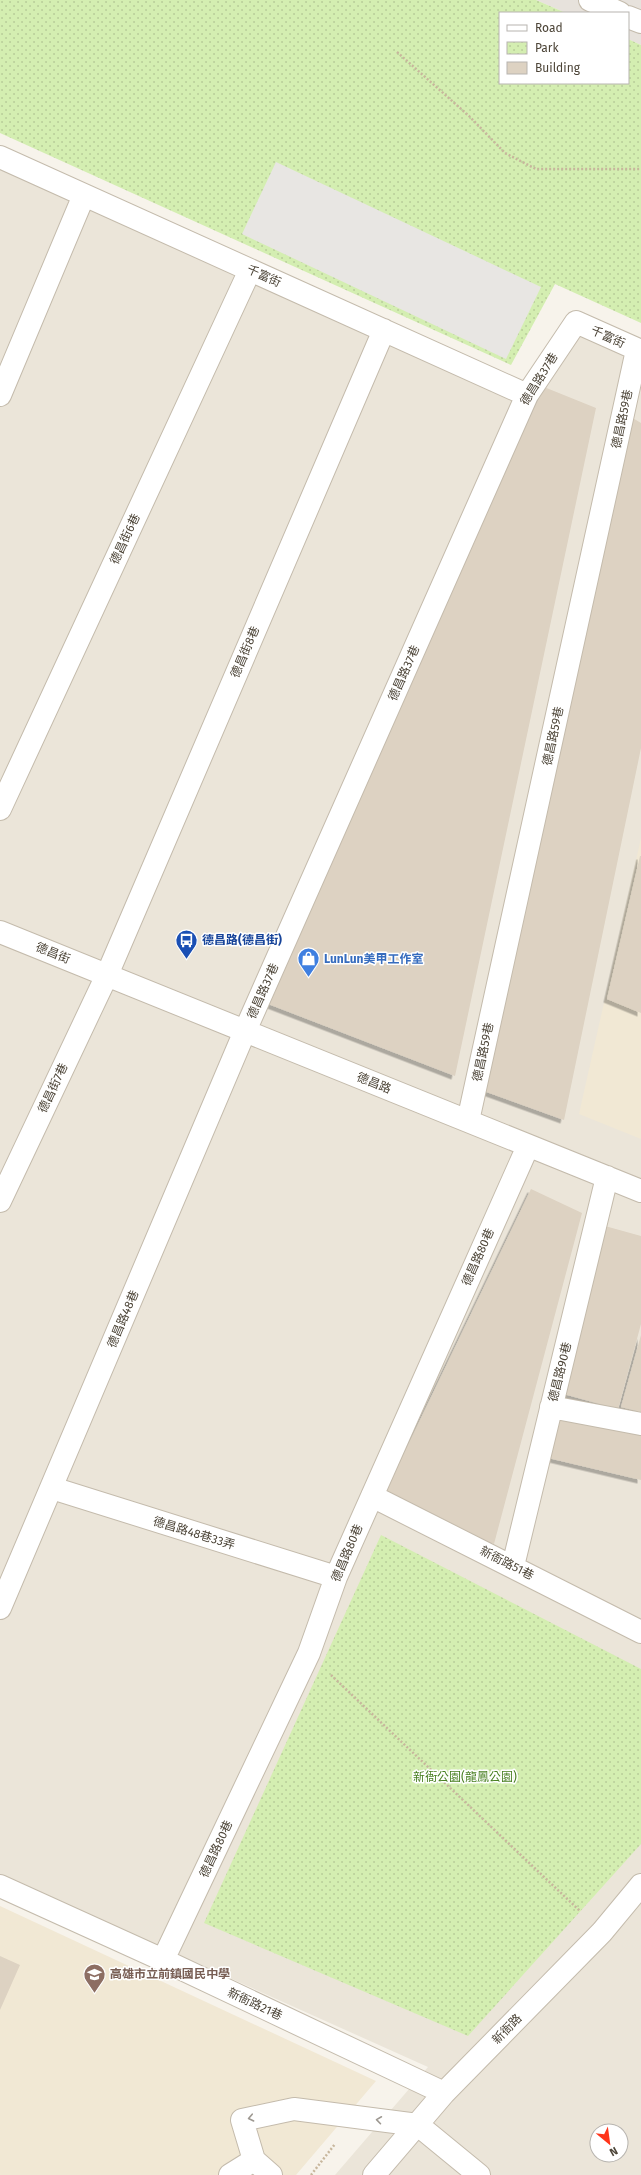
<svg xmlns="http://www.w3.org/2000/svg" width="641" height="2175" viewBox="0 0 641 2175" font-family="'Fira Sans','Noto Sans TC',sans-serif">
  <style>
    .residential { fill: #ebe5d9; fill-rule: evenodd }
    .industrial { fill: #e7e2dc }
    .education { fill: #f1e8d4 }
    .park { fill: url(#park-dots) }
    .parking { fill: #e8e6e3 }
    .building { fill: #ddd2c2; filter: url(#shadow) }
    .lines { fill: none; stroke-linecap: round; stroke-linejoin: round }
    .minor-casing { stroke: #c4bbac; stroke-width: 24 }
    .path { stroke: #c7b69c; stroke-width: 2.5; stroke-dasharray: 2 2; stroke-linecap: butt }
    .minor { stroke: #fff; stroke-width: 22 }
    .oneway { stroke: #9d9891 }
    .labels { text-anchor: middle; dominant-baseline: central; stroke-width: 3; stroke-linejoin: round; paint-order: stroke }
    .street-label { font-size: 12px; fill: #4c4437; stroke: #fff }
    .transit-label { font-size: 12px; font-weight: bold; fill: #164399; stroke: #fff; text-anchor: start }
    .shop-label { font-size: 12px; font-weight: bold; fill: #366cbe; stroke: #fff; text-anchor: start }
    .park-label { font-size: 12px; fill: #498022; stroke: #fff }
    .education-label { font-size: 12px; font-weight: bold; fill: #785e54; stroke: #fff; text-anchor: start }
  </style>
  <defs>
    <pattern id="park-dots" width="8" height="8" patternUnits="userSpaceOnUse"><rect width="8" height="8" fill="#d4eeb1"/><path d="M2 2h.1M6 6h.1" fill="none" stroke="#b8cd99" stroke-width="1.8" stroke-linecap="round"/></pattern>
    <filter id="shadow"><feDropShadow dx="-3.5" dy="3.5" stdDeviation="0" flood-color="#0004"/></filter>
  </defs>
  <rect width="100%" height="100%" fill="#f7f3eb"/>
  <path class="residential" d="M0,157L527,395L576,322L641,353V2175H335L428,2067L0,1875ZM597,2131H621V2155H597Z"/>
  <path class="industrial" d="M536,0H641V45L628,39V13H566Z"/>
  <path class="education" d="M641,838V1139L579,1114Z
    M0,1906L376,2081L296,2175H0Z"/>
  <path class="park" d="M0,0H536L566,13H500V83H628V39L641,45V323L555,284L511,365L0,133Z
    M381,1535L641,1669V1844L468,2036L204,1923Z"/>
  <path class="parking" d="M276,162L541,287L506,359L242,234Z"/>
  <path class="building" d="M544,387L596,408L455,1076L263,1002Z
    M631,417L641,423V748L564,1120L481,1090Z
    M640,856H641V1013L607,999Z
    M531,1189L582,1213L494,1544L384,1495Z
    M605,1226L641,1236V1324L618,1409L560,1393Z
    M641,1335V1412L621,1407Z
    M554,1411L641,1430V1480L544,1457Z
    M0,1956L20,1965L0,2010Z"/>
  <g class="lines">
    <defs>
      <path id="minor" d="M590,0L620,13
        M628,17L641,22
        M0,157L527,395
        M0,395L84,195
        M0,809L250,270
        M0,932L641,1191
        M468,1121L637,350
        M0,1201L107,975L384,330
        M551,1407L641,1424
        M52,1488L336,1577
        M372,1496L641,1632
        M513,1566L607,1177
        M0,1608L245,1031L527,395L576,322L641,351
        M0,1886L163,1960L444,2093
        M163,1960L309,1653L336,1577L528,1146
        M230,2175L254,2160
        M271,2175L254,2160L242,2120L294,2109L418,2125L479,2175
        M374,2175L444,2093L602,1932L641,1885"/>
    </defs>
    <use href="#minor" class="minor-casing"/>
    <path class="path" d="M397,52L469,116L505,153L536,169H641
      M331,1675L580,1911
      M311,2175L335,2144"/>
    <use href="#minor" class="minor"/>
  </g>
  <defs><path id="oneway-chevron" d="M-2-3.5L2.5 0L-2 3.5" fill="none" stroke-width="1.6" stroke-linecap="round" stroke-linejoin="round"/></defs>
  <g class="oneway">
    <use href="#oneway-chevron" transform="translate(251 2118) rotate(168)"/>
    <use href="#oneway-chevron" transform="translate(379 2120) rotate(-172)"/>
  </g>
  <defs>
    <symbol id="bus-pin" viewBox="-11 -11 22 30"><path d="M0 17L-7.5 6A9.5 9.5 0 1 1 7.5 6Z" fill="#1a4fb4" stroke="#fff"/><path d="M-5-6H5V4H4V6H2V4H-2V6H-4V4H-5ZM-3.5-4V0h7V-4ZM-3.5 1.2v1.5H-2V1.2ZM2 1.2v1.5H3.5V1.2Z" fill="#fff"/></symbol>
    <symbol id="shop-pin" viewBox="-11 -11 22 30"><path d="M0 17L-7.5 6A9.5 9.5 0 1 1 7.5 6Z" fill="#3f7fe0" stroke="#fff"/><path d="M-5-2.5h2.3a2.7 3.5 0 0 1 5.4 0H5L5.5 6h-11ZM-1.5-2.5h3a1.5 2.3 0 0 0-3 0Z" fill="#fff"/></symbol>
    <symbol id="school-pin" viewBox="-11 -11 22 30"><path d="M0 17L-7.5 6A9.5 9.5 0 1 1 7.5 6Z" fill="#8d6e63" stroke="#fff"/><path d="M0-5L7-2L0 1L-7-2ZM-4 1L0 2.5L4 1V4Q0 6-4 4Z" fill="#fff"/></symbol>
  </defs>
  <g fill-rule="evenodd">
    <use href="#bus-pin" x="174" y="928" width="25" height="34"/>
    <use href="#shop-pin" x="296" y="946" width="25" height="34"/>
    <use href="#school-pin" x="82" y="1962" width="25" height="34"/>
  </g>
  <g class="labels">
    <g class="street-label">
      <text transform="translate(264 276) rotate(24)">千富街</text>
      <text transform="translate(608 337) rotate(24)">千富街</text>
      <text transform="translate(539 379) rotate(-58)">德昌路37巷</text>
      <text transform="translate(622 419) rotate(-78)">德昌路59巷</text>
      <text transform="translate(125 539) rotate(-65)">德昌街6巷</text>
      <text transform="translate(245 652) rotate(-67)">德昌街8巷</text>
      <text transform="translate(404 673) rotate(-66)">德昌路37巷</text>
      <text transform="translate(553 736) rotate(-78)">德昌路59巷</text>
      <text transform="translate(53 953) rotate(22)">德昌街</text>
      <text transform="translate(263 991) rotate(-66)">德昌路37巷</text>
      <text transform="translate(483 1052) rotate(-78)">德昌路59巷</text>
      <text transform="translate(374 1083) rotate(22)">德昌路</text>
      <text transform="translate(53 1088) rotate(-65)">德昌街7巷</text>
      <text transform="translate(478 1257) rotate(-66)">德昌路80巷</text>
      <text transform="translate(123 1319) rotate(-67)">德昌路48巷</text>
      <text transform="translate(560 1372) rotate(-76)">德昌路90巷</text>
      <text transform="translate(194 1533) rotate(17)">德昌路48巷33弄</text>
      <text transform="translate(347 1553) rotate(-67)">德昌路80巷</text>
      <text transform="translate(507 1563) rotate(27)">新衙路51巷</text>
      <text transform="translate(216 1849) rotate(-65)">德昌路80巷</text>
      <text transform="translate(255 2004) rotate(25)">新衙路21巷</text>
      <text transform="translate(507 2029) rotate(-46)">新衙路</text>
    </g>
    <g class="transit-label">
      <text x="202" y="940">德昌路(德昌街)</text>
    </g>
    <g class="shop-label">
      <text x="324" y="959">LunLun美甲工作室</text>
    </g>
    <g class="park-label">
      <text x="465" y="1777">新衙公園(龍鳳公園)</text>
    </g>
    <g class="education-label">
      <text x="110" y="1974">高雄市立前鎮國民中學</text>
    </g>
  </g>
  <rect x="499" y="12" width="130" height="72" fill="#ffffff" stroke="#b7b4af"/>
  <rect x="507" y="25" width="20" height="6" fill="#ffffff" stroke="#b7b4af"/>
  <text x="535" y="32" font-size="12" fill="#4c4437">Road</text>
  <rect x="507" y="42" width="20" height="12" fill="url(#park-dots)" stroke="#b7b4af"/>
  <text x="535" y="52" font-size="12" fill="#4c4437">Park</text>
  <rect x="507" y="62" width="20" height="12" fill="#ddd2c2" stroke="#b7b4af"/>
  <text x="535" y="72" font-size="12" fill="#4c4437">Building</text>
  <g transform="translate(609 2143) rotate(151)"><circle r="19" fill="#ffffff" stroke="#b7b4af"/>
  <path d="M0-3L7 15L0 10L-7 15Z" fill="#ff351a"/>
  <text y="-6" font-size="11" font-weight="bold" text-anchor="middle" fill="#4c4437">N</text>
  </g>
</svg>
